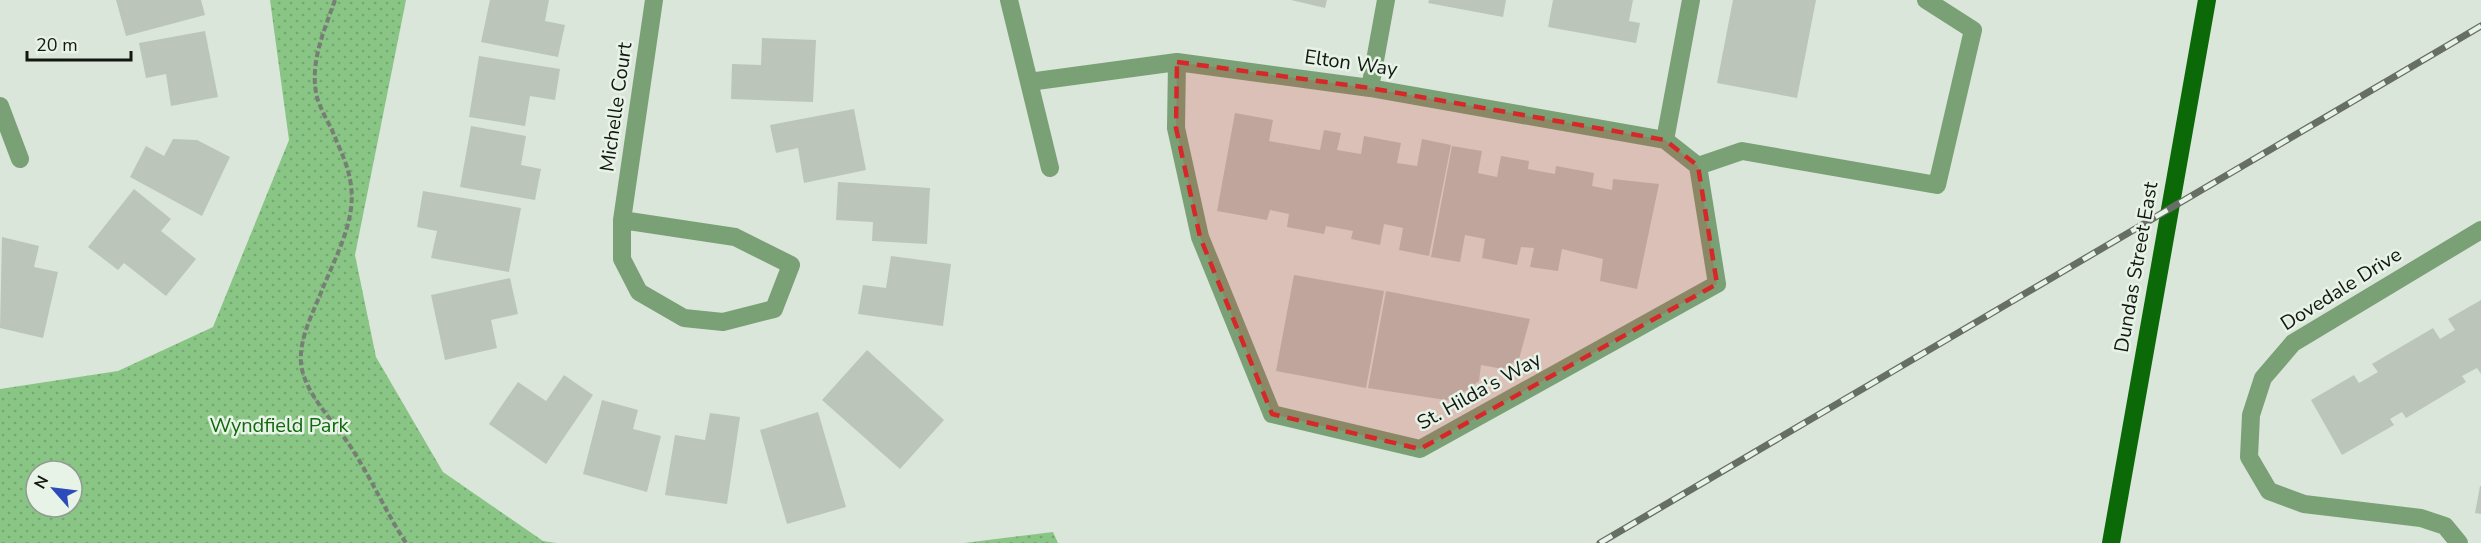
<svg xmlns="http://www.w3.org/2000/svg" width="2481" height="543" viewBox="0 0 2481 543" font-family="'Nunito Sans',sans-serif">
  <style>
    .park { fill: url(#park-dots); fill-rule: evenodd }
    .building { fill: #bbc5ba }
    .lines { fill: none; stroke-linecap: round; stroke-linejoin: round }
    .path { stroke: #777e76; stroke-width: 4; stroke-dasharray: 6 3; stroke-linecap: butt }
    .lane { stroke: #79a175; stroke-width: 18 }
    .street { stroke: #79a175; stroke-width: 18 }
    .primary { stroke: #0b6907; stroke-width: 18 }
    .rail-casing { stroke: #676e66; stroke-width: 7 }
    .rail { stroke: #e8f3e7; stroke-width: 4.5; stroke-dasharray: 14; stroke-linecap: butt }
    .marked { fill: #d62828; fill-opacity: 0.2; stroke: #d62828; stroke-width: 4.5; stroke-dasharray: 12 8; stroke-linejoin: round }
    .labels { text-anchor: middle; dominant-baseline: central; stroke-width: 5; stroke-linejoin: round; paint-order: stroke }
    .street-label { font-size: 20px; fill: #131712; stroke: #e8f3e7 }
    .park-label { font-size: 20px; fill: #12690f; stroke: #e8f3e7 }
  </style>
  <defs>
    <pattern id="park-dots" width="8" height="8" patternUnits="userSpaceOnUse" patternTransform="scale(1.5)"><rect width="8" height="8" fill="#89c584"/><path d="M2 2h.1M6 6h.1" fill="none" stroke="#75a871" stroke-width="1.8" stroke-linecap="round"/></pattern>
  </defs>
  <rect width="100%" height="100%" fill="#dbe6da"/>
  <path class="park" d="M270,0H406L355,255L376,357L443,472L543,541L556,543H0V389L118,371L213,327L289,140ZM36,471H72V507H36Z
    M1053,532L1058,543H964Z"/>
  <path class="building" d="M116,0H201L205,15L126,36Z
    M490,0H549L545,21L565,25L558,57L481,42Z
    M1291,0H1327L1325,8Z
    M1429,0H1506L1503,17L1428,3Z
    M1553,0H1633L1629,21L1640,23L1636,43L1548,27Z
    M1733,0H1816L1797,98L1717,83Z
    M205,31L218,97L171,106L166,74L146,78L139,43Z
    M762,38L816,40L813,102L731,99L732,64L761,65Z
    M479,56L560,69L555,100L530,96L525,126L469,117Z
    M854,109L866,170L804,183L798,148L776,153L770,125Z
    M1235,113L1273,120L1269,141L1320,150L1324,130L1341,133L1337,150L1361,154L1364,136L1401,143L1397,163L1417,166L1422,139L1451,145L1429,256L1399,250L1403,228L1384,224L1380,245L1351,239L1353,231L1326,226L1324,234L1287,227L1289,214L1270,210L1267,220L1217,211Z
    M471,126L526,136L521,165L541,169L535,200L460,187Z
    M173,139L197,140L230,157L202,216L130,177L146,146L164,156Z
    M1452,146L1482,151L1478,173L1497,177L1501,156L1529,161L1528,169L1555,174L1556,166L1594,173L1592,186L1612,190L1613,179L1659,184L1637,289L1600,281L1603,259L1562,249L1558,271L1530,267L1534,248L1521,247L1517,265L1482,258L1485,239L1465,235L1460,262L1431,257Z
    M838,182L930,188L927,244L872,241L873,222L836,220Z
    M134,189L171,219L161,231L196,259L166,296L124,263L118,270L88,247Z
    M423,191L521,208L509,272L431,258L437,231L417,227Z
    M2,237L39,246L34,267L58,272L43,338L0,328Z
    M891,256L951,264L943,326L858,314L863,285L886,288Z
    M1294,275L1384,291L1366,388L1276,371Z
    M510,278L518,314L491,320L497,348L445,360L431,295Z
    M1386,291L1530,319L1519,359L1503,369L1481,365L1479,381L1452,401L1368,388Z
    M2481,300V374L2477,368L2462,376L2466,382L2406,418L2402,412L2390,419L2394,425L2342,455L2311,400L2354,375L2359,383L2378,372L2372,364L2433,328L2440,339L2455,330L2448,319Z
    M867,350L944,420L900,469L822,400Z
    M564,375L593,395L546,464L489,424L518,382L546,401Z
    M602,400L638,410L633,429L661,436L647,492L583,474Z
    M818,412L846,507L787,524L760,430Z
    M710,413L740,417L727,504L665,495L675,435L705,440Z
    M2480,486H2481V514L2475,513Z"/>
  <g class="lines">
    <path class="path" d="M335,0C324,31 309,64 317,97C320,108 327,120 332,130C339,148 349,166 351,186C356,221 335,258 322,290C313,313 299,338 301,363C304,395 338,425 354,452C373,482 387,514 406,543"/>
    <path class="lane" d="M1698,166L1742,151L1937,185L1973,30L1926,0
      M2459,543L2445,526L2421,518L2304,504L2269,491L2249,457L2251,415L2263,378L2293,343L2481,230"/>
    <path class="street" d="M1009,0L1050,168
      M1029,82L1177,62L1370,88L1665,140L1698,166L1717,284L1420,449L1272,414L1200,237L1176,128L1177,62
      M1370,88L1386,0
      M0,106L20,159
      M1665,140L1691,0
      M622,220L735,237L791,265L774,309L723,322L684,318L639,292L622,259V220L654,0"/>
    <path class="primary" d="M2111,543L2207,0"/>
    <defs>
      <path id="rail" d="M1600,543L2481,26"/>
    </defs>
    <use href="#rail" class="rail-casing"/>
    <use href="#rail" class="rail"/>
  </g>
  <path class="marked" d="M1177,62L1370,88L1665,140L1698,166L1717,284L1420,449L1272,414L1200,237L1176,128Z"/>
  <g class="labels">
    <g class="street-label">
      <text transform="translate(1351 63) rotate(8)">Elton Way</text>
      <text transform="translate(616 107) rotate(-82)">Michelle Court</text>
      <text transform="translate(2136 267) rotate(-80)">Dundas Street East</text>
      <text transform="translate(2341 289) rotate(-32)">Dovedale Drive</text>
      <text transform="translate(1479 391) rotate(-29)">St. Hilda's Way</text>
    </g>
    <g class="park-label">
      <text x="279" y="425">Wyndfield Park</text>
    </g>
  </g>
  <g transform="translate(54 489) rotate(298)"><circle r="28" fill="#e8f3e7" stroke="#939b92" stroke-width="1.5"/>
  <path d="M0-4.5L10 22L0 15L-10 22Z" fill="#2c4bbb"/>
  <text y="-9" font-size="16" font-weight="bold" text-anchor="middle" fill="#131712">N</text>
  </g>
  <path d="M27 51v9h104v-9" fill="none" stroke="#131712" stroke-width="3"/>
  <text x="36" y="51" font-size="18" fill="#131712" stroke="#e8f3e7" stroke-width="4.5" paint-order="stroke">20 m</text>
</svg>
